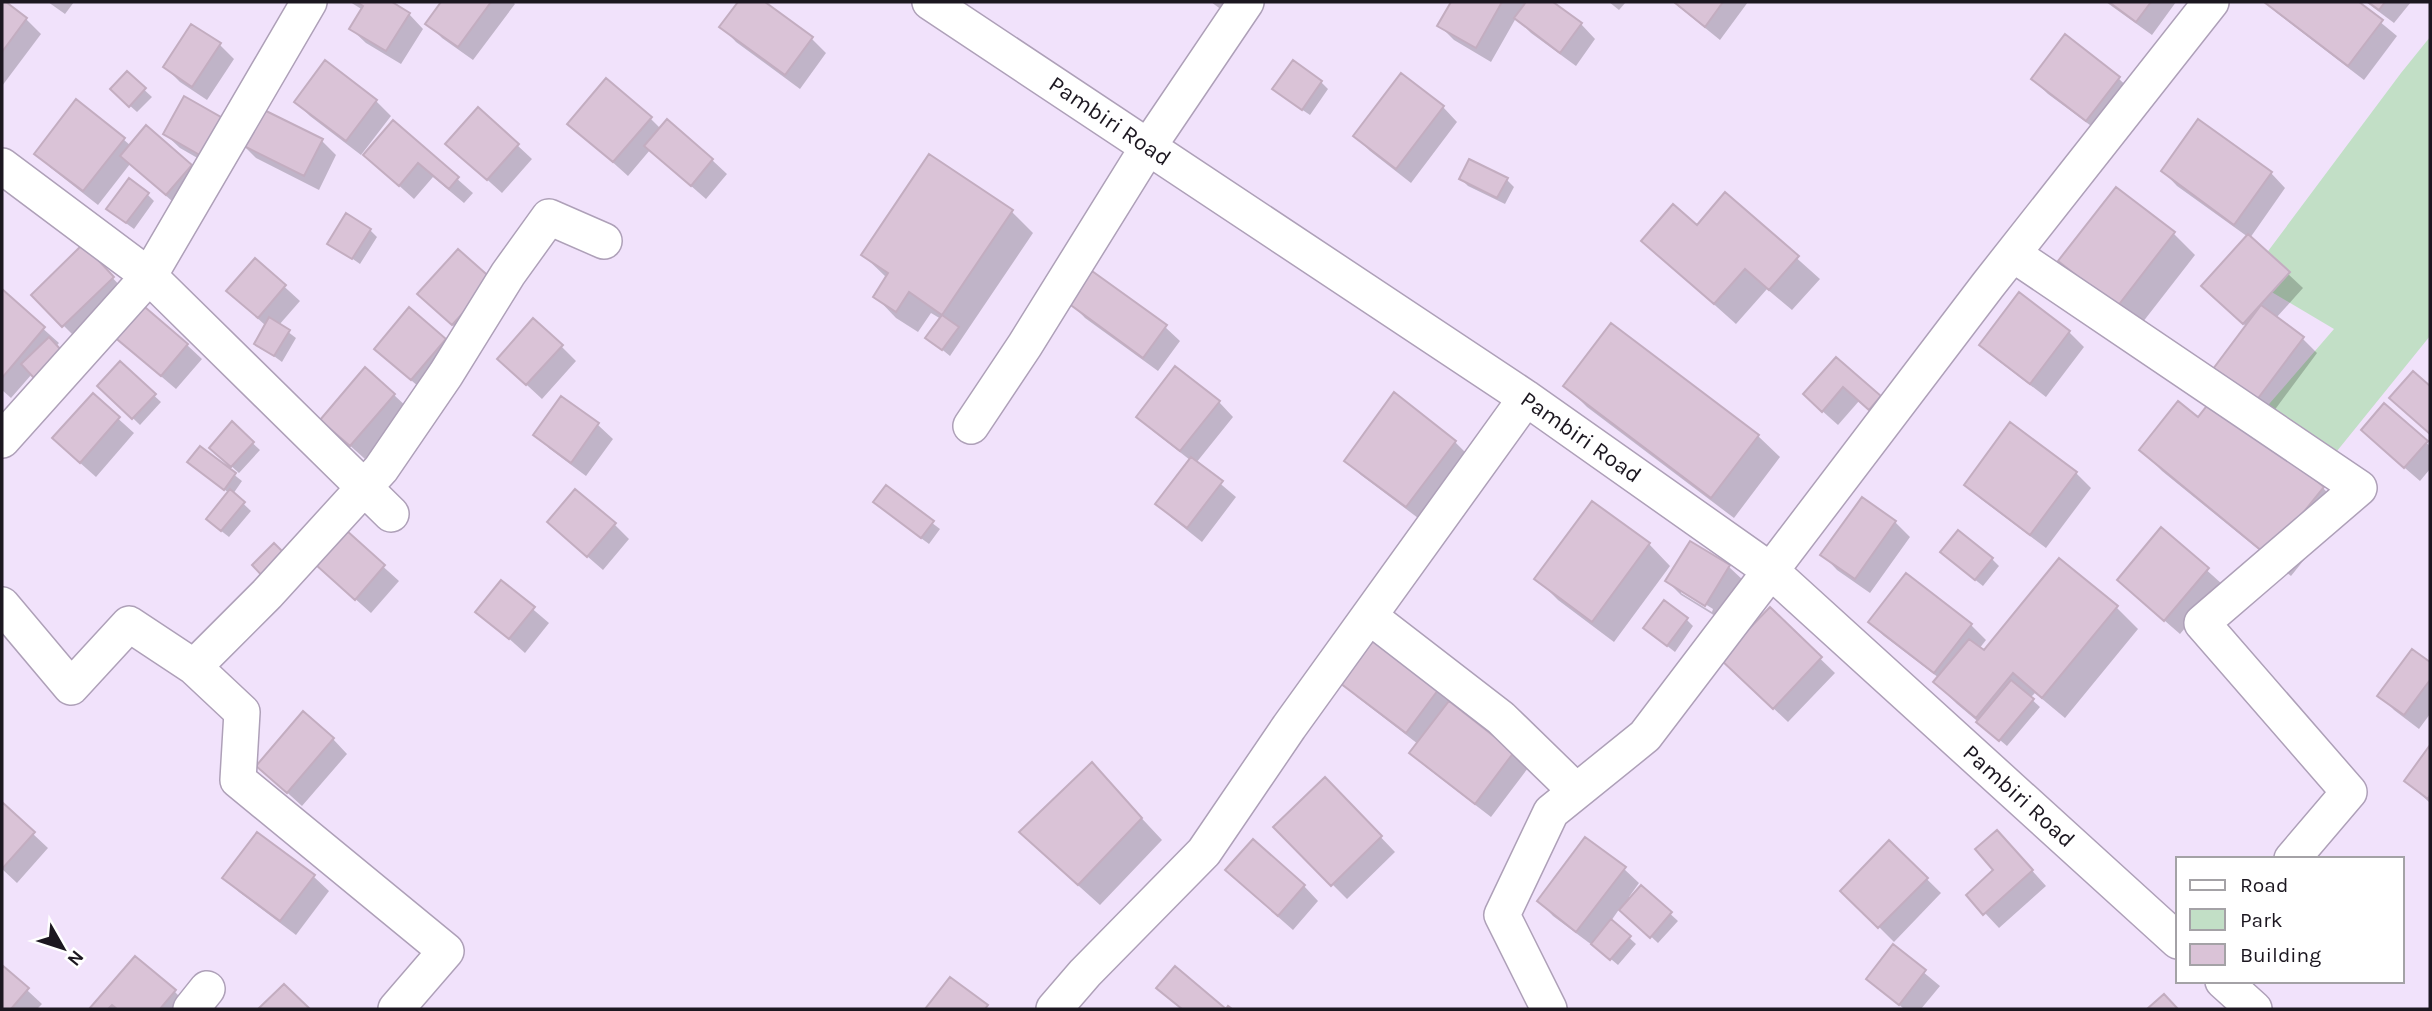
<svg xmlns="http://www.w3.org/2000/svg" width="2432" height="1011" viewBox="0 0 2432 1011" font-family="Karla,sans-serif">
  <style>
    .green { fill: #c2dfc6 }
    .shadow { fill: #0003; fill-rule: evenodd }
    .building { fill: #dac3d7; stroke: #c3adc0; stroke-width: 2 }
    .lines { fill: none; stroke-linecap: round; stroke-linejoin: round }
    .minor-casing { stroke: #aea0b8; stroke-width: 38 }
    .minor { stroke: #fff; stroke-width: 35 }
    .labels { text-anchor: middle; dominant-baseline: central; stroke-width: 5; stroke-linejoin: round; paint-order: stroke }
    .street-label { font-size: 23px; fill: #1c1720; stroke: #fff }
  </style>
  <rect width="100%" height="100%" fill="#f1e2fb"/>
  <path class="green" d="M2430,37V336L2333,456L2263,411L2334,329L2248,278L2401,73Z"/>
  <path class="shadow" d="M2,2L26,19L41,34L2,86Z
    M48,2H74L65,14Z
    M350,2H389L409,14L423,29L401,64L366,43L351,29L363,10Z
    M443,2H513L515,4L473,60L442,38L428,23Z
    M740,2H762L811,38L826,53L800,89L736,42L722,27Z
    M1211,2H1234L1226,13Z
    M1453,2H1550L1581,24L1595,39L1576,66L1531,33L1516,18L1491,62L1454,40L1439,25Z
    M1609,2H1626L1619,10Z
    M1673,2H1748L1720,40Z
    M2106,2H2176L2152,35Z
    M2265,2H2356L2397,36L2364,80L2277,13Z
    M2366,2H2411L2394,23Z
    M219,44L234,59L207,100L180,82L165,67Z
    M326,63L376,101L391,116L361,155L310,116L296,102Z
    M127,74L152,97L137,112L119,96Z
    M2118,78L2133,92L2102,134L2048,94L2033,79Z
    M1321,82L1328,89L1310,115L1282,96Z
    M185,99L220,171L180,148L165,134Z
    M1443,107L1457,122L1411,183L1370,151L1355,136Z
    M650,118L661,129L712,160L727,174L706,199L650,150L628,176L570,124Z
    M393,122L473,193L464,203L433,177L414,199L365,155Z
    M123,139L131,146L191,166L205,181L181,209L130,164L98,205L51,168L36,154Z
    M322,141L336,155L319,190L256,158L242,144Z
    M448,144L517,145L532,159L502,193Z
    M2163,171L2271,173L2285,188L2250,238L2303,288L2276,318L2302,338L2317,353L2268,419L2227,387L2247,327L2218,301L2248,237L2177,186Z
    M1461,179L1507,180L1514,187L1505,204L1468,186Z
    M147,194L154,201L134,229L116,216Z
    M1726,195L1820,279L1792,310L1767,289L1736,324L1643,241L1697,228Z
    M1012,212L1033,233L950,356L928,338L941,319L931,313L918,332L896,318L875,296L887,278L863,255Z
    M370,230L377,237L360,264L330,243Z
    M2174,234L2195,255L2139,327L2081,282L2060,261Z
    M83,247L127,293L78,340L33,295Z
    M458,251L468,339L434,308Z
    M255,260L300,301L279,325L296,338L282,362L256,343L266,326L228,291Z
    M2,292L59,343L11,398L2,390Z
    M2020,295L2069,332L2084,347L2046,397L1996,359L1981,345Z
    M1071,303L1165,327L1180,341L1158,371L1085,318Z
    M445,340L459,354L426,393L391,363Z
    M187,345L202,359L176,389L129,349Z
    M561,346L576,361L542,399L514,373Z
    M1837,359L1894,412L1884,423L1859,401L1838,425L1820,409Z
    M120,364L161,402L140,425L100,386Z
    M1566,386L1758,436L1780,457L1734,518L1587,407Z
    M394,395L409,409L365,459L337,434Z
    M93,396L134,433L96,477L69,453Z
    M562,398L598,425L613,439L586,476L550,449L535,435Z
    M1219,402L1233,417L1196,463L1236,497L1202,542L1172,518L1157,504L1190,460L1153,431L1138,417Z
    M2384,406L2430,446V469L2420,481L2377,444Z
    M2198,420L2323,488L2344,510L2291,576L2162,471L2141,449Z
    M232,424L260,450L239,473L218,454Z
    M1455,442L1470,457L1422,521L1361,475L1347,461Z
    M200,448L242,481L233,494L251,511L229,537L215,526L229,493L197,469Z
    M2076,473L2091,488L2046,548L1981,499L1966,485Z
    M886,488L940,529L929,544L882,509Z
    M1895,522L1910,537L1870,593L1837,570L1823,555Z
    M614,524L629,539L603,570L564,536Z
    M2162,530L2222,584L2180,634L2134,594Z
    M346,533L399,581L371,613L333,579Z
    M1690,543L1729,567L1744,581L1720,619L1681,595L1667,581ZM1681,589L1713,609L1712,612L1681,593Z
    M1649,544L1670,566L1614,642L1558,600L1537,579Z
    M1949,559H1992L1999,566L1983,586Z
    M2060,561L2117,608L2138,629L2065,718L2035,693L2030,698L2040,707L2007,746L1957,704L1935,682L1939,678L1884,636L1870,622L1971,625L1986,640L1979,649L1984,653Z
    M501,582L549,623L525,653L478,611Z
    M1770,610L1835,673L1788,722L1737,674Z
    M1686,619L1693,626L1675,652L1652,634Z
    M1376,639L1455,702L1452,706L1513,753L1528,768L1491,817L1426,767L1412,753L1418,744L1357,697L1343,682Z
    M2412,651L2430,664V714L2419,729L2394,710L2380,695Z
    M333,739L347,754L302,806L258,766Z
    M2430,748V803L2406,781Z
    M1092,765L1162,840L1100,905L1042,853Z
    M1325,779L1395,852L1347,899L1275,827Z
    M2,805L48,848L17,883L2,869Z
    M258,834L314,877L329,891L296,935L239,892L225,878Z
    M1889,842L1941,893L1894,942L1843,891Z
    M2011,847L2046,886L1999,928L1985,913Z
    M1624,869L1639,883L1629,897L1631,899L1641,887L1678,921L1658,943L1620,908L1611,921L1636,944L1618,965L1593,944L1592,945L1553,916L1539,901Z
    M1242,885L1304,886L1318,901L1293,930Z
    M1893,947L1940,986L1921,1009H1904L1869,978Z
    M135,958L175,992L189,1006L187,1009H91Z
    M2,967L42,1004L37,1009H2Z"/>
  <path class="building" d="M2,2H6L27,18L2,52Z
    M357,2H392L410,13L386,51L349,29L363,6Z
    M441,2H491L458,47L425,24Z
    M738,2H765L813,37L785,75L719,27Z
    M1451,2H1502L1476,48L1437,26Z
    M1526,2H1553L1582,23L1560,53L1514,18Z
    M1674,2H1723L1705,27Z
    M2109,2H2151L2136,22Z
    M2264,2H2359L2383,20L2348,66Z
    M2368,2H2385L2379,10Z
    M191,24L221,43L192,87L163,67Z
    M2065,34L2120,77L2086,121L2031,79Z
    M325,60L377,100L346,141L294,102Z
    M1293,60L1322,81L1302,110L1272,89Z
    M127,71L146,88L129,107L110,89Z
    M1401,73L1444,106L1396,169L1353,136Z
    M606,78L652,117L613,162L567,124Z
    M184,96L226,120L205,158L163,134Z
    M76,99L125,138L83,191L34,154Z
    M258,107L323,139L304,176L240,144Z
    M478,107L519,144L487,180L445,144Z
    M667,119L713,159L691,186L644,146Z
    M2198,119L2272,172L2234,225L2161,171Z
    M393,120L459,177L449,189L418,163L399,186L363,155Z
    M146,125L192,165L166,195L120,156Z
    M929,154L1013,210L942,315L909,292L896,312L873,297L888,273L861,255Z
    M1469,159L1508,178L1497,198L1459,179Z
    M129,178L149,193L126,223L106,209Z
    M2116,187L2175,232L2117,307L2058,261Z
    M1725,192L1799,256L1769,290L1745,269L1714,304L1641,241L1673,204L1697,225Z
    M346,213L371,229L352,259L327,244Z
    M2248,234L2290,272L2243,324L2201,286Z
    M83,244L114,277L62,327L31,295Z
    M458,249L493,280L452,325L417,294Z
    M255,258L286,285L258,318L226,291Z
    M1092,271L1167,325L1143,358L1068,303Z
    M2,289L45,327L2,378Z
    M2019,292L2070,331L2030,384L1979,345Z
    M139,302L188,344L161,376L112,335Z
    M2261,305L2304,337L2253,405L2210,373Z
    M409,307L446,339L411,380L374,349Z
    M942,315L959,327L942,350L925,338Z
    M269,317L290,330L274,356L254,344Z
    M533,318L563,345L526,385L497,359Z
    M1611,323L1759,435L1711,498L1563,386Z
    M49,337L62,351L34,378L21,364Z
    M1836,357L1881,396L1869,410L1843,387L1822,412L1803,394Z
    M120,361L156,394L132,419L97,386Z
    M1175,366L1220,401L1180,451L1136,417Z
    M365,367L395,394L350,446L320,420Z
    M2413,371L2430,386V434L2389,398Z
    M1394,392L1456,441L1406,507L1344,461Z
    M93,393L120,417L80,463L52,438Z
    M561,396L599,423L571,463L533,435Z
    M2213,398L2324,487L2268,556L2139,450L2178,401L2198,417Z
    M2384,403L2428,441L2404,468L2361,430Z
    M232,421L254,442L231,467L209,448Z
    M2010,422L2077,472L2030,535L1964,485Z
    M200,446L236,473L224,490L187,462Z
    M1191,457L1223,481L1187,528L1155,504Z
    M886,485L934,521L921,538L873,502Z
    M230,489L245,502L221,531L206,519Z
    M575,489L616,523L587,557L547,522Z
    M1862,497L1896,521L1855,579L1820,555Z
    M1592,501L1650,543L1592,622L1534,579Z
    M2161,527L2209,568L2164,621L2117,580Z
    M346,530L385,565L355,600L316,565Z
    M1958,530L1993,558L1975,580L1940,552Z
    M1690,541L1730,565L1705,606L1665,581Z
    M274,543L291,560L268,582L252,565Z
    M2059,558L2118,606L2042,698L2013,673L1976,718L1933,682L1969,639L1984,650Z
    M1906,573L1972,624L1934,673L1868,622Z
    M501,580L535,607L509,639L475,612Z
    M1664,600L1688,618L1667,646L1643,628Z
    M1770,607L1822,657L1773,709L1720,659Z
    M1376,637L1441,686L1406,733L1340,683Z
    M2412,649L2430,662V680L2404,715L2377,696Z
    M2011,680L2034,699L1999,741L1976,722Z
    M1449,701L1514,752L1475,804L1409,753Z
    M303,711L334,738L287,793L256,766Z
    M2430,745V795L2428,799L2404,781Z
    M1092,762L1142,818L1078,885L1019,832Z
    M1325,777L1382,836L1331,886L1273,827Z
    M2,802L35,832L2,869Z
    M1997,830L2033,870L1983,915L1966,895L1993,870L1975,849Z
    M257,832L315,875L280,921L222,878Z
    M1585,837L1626,867L1576,932L1537,901Z
    M1253,839L1305,885L1278,916L1225,870Z
    M1889,840L1928,878L1878,928L1840,891Z
    M1641,885L1672,912L1650,938L1619,910Z
    M1611,919L1631,936L1610,960L1591,944Z
    M1893,944L1926,970L1899,1005L1866,979Z
    M135,956L176,990L160,1009H117L112,1005L108,1009H89Z
    M2,965L29,988L11,1009H2Z
    M1175,966L1226,1009L1228,1006L1232,1009H1182L1156,988Z
    M950,977L988,1005L985,1009H925Z
    M284,984L310,1009H258Z
    M2164,994L2178,1009H2147Z"/>
  <g class="lines">
    <defs>
      <path id="minor" d="M930,2L1526,398L1771,571L2178,941
        M2,166L149,276L391,514
        M2013,254L2359,488L2202,623L2349,792L2292,859
        M971,426L1025,345L1148,147L1246,2
        M2,440L149,276L309,2
        M2,605L71,687L129,624L194,667
        M1369,616L1501,718L1576,791
        M2223,981L2254,1009
        M191,1009L207,989
        M396,1009L446,951L238,780L242,712L194,667L267,594L381,469L446,374L508,274L549,217L604,241
        M1054,1009L1085,973L1204,852L1289,727L1526,398
        M1549,1009L1502,915L1551,812L1645,736L1988,285L2211,2"/>
    </defs>
    <use href="#minor" class="minor-casing"/>
    <use href="#minor" class="minor"/>
  </g>
  <g class="labels">
    <g class="street-label">
      <text transform="translate(1110 121) rotate(34)">Pambiri Road</text>
      <text transform="translate(1581 437) rotate(35)">Pambiri Road</text>
      <text transform="translate(2019 796) rotate(42)">Pambiri Road</text>
    </g>
  </g>
  <rect width="2432" height="1011" fill="none" stroke="#1c1720" stroke-width="7"/>
  <rect x="2176" y="857" width="228" height="126" fill="#ffffff" stroke="#a4a2a6" stroke-width="2"/>
  <rect x="2190" y="880" width="35" height="10" fill="#ffffff" stroke="#a4a2a6" stroke-width="2"/>
  <text x="2240" y="892" font-size="21" fill="#1c1720">Road</text>
  <rect x="2190" y="909" width="35" height="21" fill="#c2dfc6" stroke="#a4a2a6" stroke-width="2"/>
  <text x="2240" y="927" font-size="21" fill="#1c1720">Park</text>
  <rect x="2190" y="944" width="35" height="21" fill="#dac3d7" stroke="#a4a2a6" stroke-width="2"/>
  <text x="2240" y="962" font-size="21" fill="#1c1720">Building</text>
  <g transform="translate(63 948) rotate(129)" stroke="#ffffff" stroke-width="5" paint-order="stroke">
  <path d="M0-5L12 26L0 18L-12 26Z" fill="#1c1720"/>
  <text y="-10" font-size="19" font-weight="bold" text-anchor="middle" fill="#1c1720">N</text>
  </g>
</svg>
